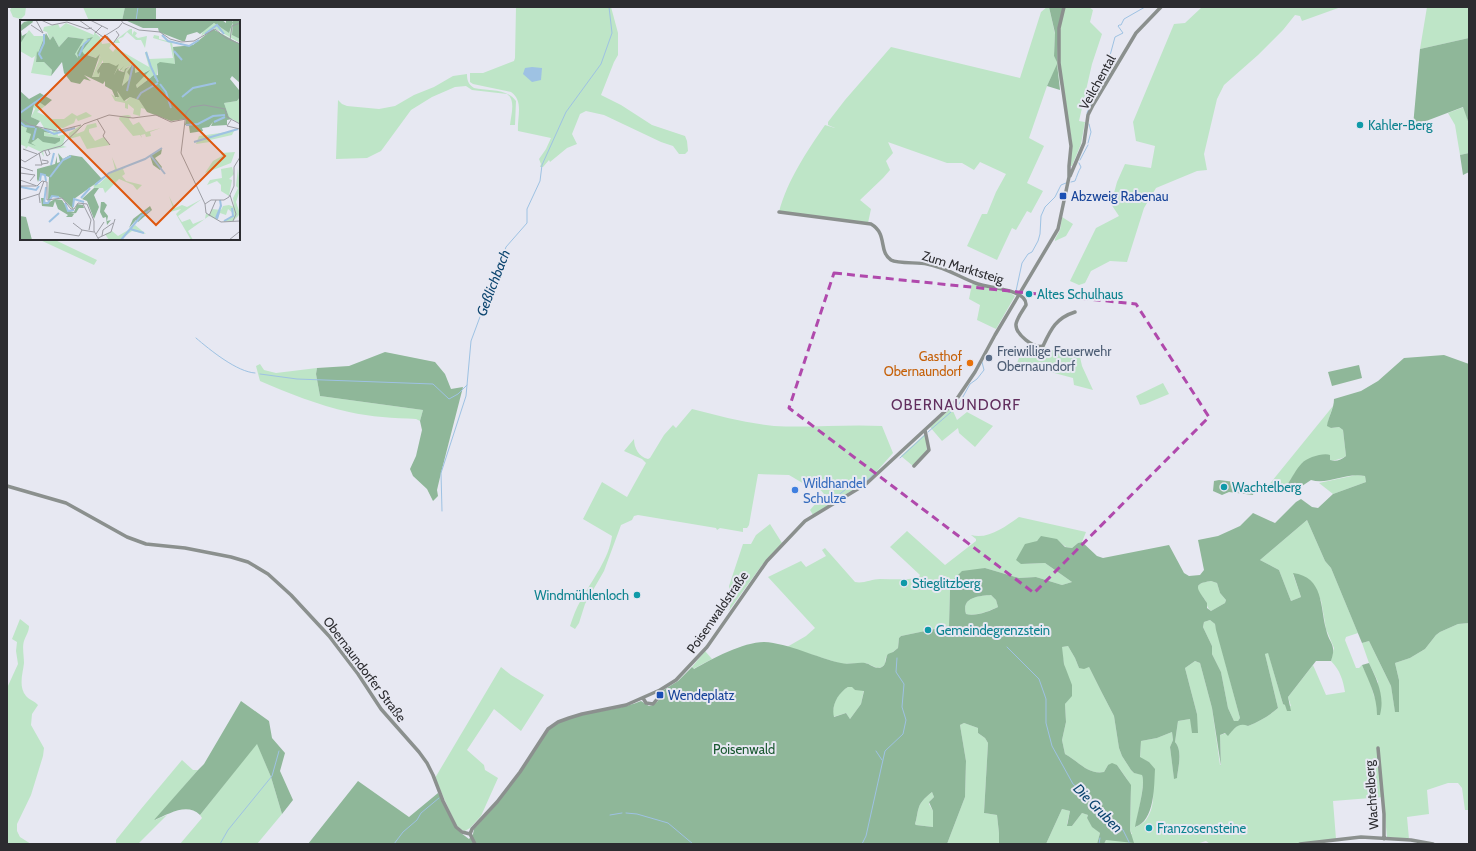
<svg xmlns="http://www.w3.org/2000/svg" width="1476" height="851" viewBox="0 0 1476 851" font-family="Cabin,sans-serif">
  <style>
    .green { fill: #bee5c7 }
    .forest { fill: #8fb799; fill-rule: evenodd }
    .water { fill: #9ec2e3 }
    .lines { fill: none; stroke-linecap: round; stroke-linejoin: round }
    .stream { stroke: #9ec2e3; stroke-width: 1 }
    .minor { stroke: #8b908e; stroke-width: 3.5 }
    .marked { fill: none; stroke: #b049ac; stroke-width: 3; stroke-dasharray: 8 5; stroke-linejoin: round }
    .culture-dot { fill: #0f9aa8; stroke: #e7e8f2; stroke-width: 1.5 }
    .transit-dot { fill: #1a4fb4; stroke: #e7e8f2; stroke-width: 1.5 }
    .service-dot { fill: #5c6f8a; stroke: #e7e8f2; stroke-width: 1.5 }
    .food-dot { fill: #e8710a; stroke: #e7e8f2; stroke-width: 1.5 }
    .shop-dot { fill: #3f7fe0; stroke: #e7e8f2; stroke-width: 1.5 }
    .labels { text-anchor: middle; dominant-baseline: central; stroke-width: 4; stroke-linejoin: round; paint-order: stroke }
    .street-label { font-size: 13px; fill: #2c2c30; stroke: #e7e8f2 }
    .culture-label { font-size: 13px; fill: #0d838f; stroke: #e7e8f2; text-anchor: start }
    .transit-label { font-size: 13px; fill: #164399; stroke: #e7e8f2; text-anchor: start }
    .service-label { font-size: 13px; fill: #4e5e75; stroke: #e7e8f2; text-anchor: start }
    .food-label { font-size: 13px; fill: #c56008; stroke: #e7e8f2; text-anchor: end }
    .shop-label { font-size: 13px; fill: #366cbe; stroke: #e7e8f2; text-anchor: start }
    .park-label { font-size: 13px; fill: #195830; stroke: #e7e8f2 }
    .water-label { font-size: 14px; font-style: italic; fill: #0c456f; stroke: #e7e8f2 }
    .quarter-label { font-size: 15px; letter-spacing: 1px; fill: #612e5e; stroke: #e7e8f2 }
    .inset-river { fill: none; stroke: #9ec2e3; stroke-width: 2 }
    .inset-road { fill: none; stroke: #9c9da4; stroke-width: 1 }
    .view { fill: #df570e; fill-opacity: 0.15; stroke: #df570e; stroke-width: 2 }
    .inset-edge { fill: none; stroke: #2c2c30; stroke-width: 2 }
  </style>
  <rect width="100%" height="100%" fill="#e7e8f2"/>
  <path class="green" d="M12,7H26L25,15L21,19L13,17L10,10Z
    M83,7H125L122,21H89Z
    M516,7H611L618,33V55L614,62L601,95L621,105L652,125L685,136L687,141L688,151L685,154H679L673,146L661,142L604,115L586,111L580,114L572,134L577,144L567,148L550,162L549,160L543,167H540L541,164L539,159L546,149L551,138L518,131C517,117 524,101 511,92L473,84L470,82V73H483L514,61L515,58Z
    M1047,7H1049L1055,34L1054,56L1057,61L1059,27L1063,7H1089L1093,10L1090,22L1102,34L1092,64L1079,121L1085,122L1081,144L1072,166H1070L1072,141L1062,84L1060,85L1057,65L1047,86L1029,138L1044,146L1027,183L1043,191L1031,213L1027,211L1016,230L1012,228L997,260L967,246L982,214H987L996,192L1006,174L980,162L974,170L962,163H947L885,141L888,142L893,153L886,161L890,170L883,178L860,200L871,209L868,223L779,212C787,181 807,151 825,125L835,128L828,125V122L845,100L891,47L1020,78L1041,12Z
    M1202,7H1341L1302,21L1300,16L1295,15L1283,30L1258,55L1224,85L1217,99L1204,154L1207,170L1197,171L1156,188L1144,208L1127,262L1110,261L1091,271L1085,283L1079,285L1070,281L1096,228L1119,216L1111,204L1117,182L1125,164L1151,168L1155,146L1136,141L1133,122L1174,24L1185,23Z
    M1427,7H1469V38L1420,49Z
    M467,74C467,80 468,84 474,88C487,91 507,88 516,101L515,125H510C511,115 516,100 507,94L472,90L466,86L455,87L432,97L411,110L381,151L367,158L336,159L338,100L342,104L347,106L379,109L395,106L414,95L434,87L453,76Z
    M1464,107L1469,124V153L1460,155L1455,125L1448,113Z
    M1062,217L1073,224L1066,236L1055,241V239L1060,230Z
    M38,239H53L97,260L94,265Z
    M973,283L985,287L1007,291L1015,296L996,329L977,320L980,305L969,299L972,284Z
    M1036,346H1043L1064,355L1080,357L1082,366L1093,390L1074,385L1073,378L1017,363L1021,353L1030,357Z
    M260,364L264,370L276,373L317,368L316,374L320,396L423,410L420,421L416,419C394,418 371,417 349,412C318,405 288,393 260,381L256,366Z
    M1163,383L1169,394L1145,404L1140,405L1136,396Z
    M1333,406L1328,421L1331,428L1339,427L1343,430L1346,456C1336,463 1315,461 1303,462L1287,485L1281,488L1270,489L1268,486Z
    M692,409C719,416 746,423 774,426C810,428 846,424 882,426L893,453L877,471L861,485L813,515L810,510L824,494C820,489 818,487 811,488L789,475L758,474L749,525L747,528H743V532L720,528L717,530L716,528L638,515L634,516L632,520L621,525L604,571L585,604L579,623L575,629L570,626C573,617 576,608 581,600C592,580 609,559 612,536L583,519L602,482L627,497L646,463L642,459L624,451L634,439C634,448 639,457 648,459L650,458L664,435L673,425L676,428Z
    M949,410L953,411L957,420L967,412L993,426L975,447L959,433L958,428L942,441L930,427Z
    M925,434L927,450L913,466L901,456Z
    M1356,475L1365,476L1366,482L1333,494L1319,483Z
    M1019,517L1086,532L1082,542L1078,543L1072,548L1066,547L1056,539H1040L1032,544L1021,564L1045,563L1072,582L1062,585L1036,577L1019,578L985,568L953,580L950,590L949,626L901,636L899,638L898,648L886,657L885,664L882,667L877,668L866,663L842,664L787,647L806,636L815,628L768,577L801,561L806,567L826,556L822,550L825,548L855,582C863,584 872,579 880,579C893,579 905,580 918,578L920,575L890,547L907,531L945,565L976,541V539L971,535C988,540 1006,526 1019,517Z
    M1307,520L1325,561L1331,568L1358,633L1346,637L1345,640L1356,668H1359L1362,665L1370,682L1374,696L1377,703L1378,682L1369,663L1362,643L1369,641L1391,686L1395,711L1399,712V680L1395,663L1410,658L1425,649L1436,635L1440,632L1458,624L1469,623V810H1465L1462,788L1458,783H1448L1427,790L1429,814L1407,817L1409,839L1387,837L1383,797L1333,801L1336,839L1296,844H1210L1206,841L1196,844H1104L1106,840L1132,834L1130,830L1131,792L1127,779L1117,765H1108L1104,772C1088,775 1078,761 1065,754L1062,740L1066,722L1065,704L1068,700L1067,674L1064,664L1061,647L1068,646L1075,658L1079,668L1089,667L1101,691L1114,716L1119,748L1122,756L1131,770L1134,773L1142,774C1146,785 1137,814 1136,827C1139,825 1144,823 1146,820C1158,803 1152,781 1149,762L1140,758L1141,741L1157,738L1172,732L1173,740L1170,747L1174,778H1177C1178,767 1183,751 1175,742L1178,721L1190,719L1197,714L1185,668L1195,661L1200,663L1212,708L1220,765H1221L1220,735C1223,734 1228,733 1230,732C1238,727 1238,721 1248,726C1260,721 1269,716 1278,708L1265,654L1268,652L1283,704L1291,706L1288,697L1313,665L1326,695L1345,692C1343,680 1340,670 1331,661L1334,648L1326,629L1321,600L1293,574L1301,597L1291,601L1279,570L1260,560Z
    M770,524L782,543L762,565L728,612L730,608L729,586L743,544H751L756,535Z
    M1211,581L1217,583L1220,593L1226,600L1225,603L1211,611C1206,607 1208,605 1205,600C1205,599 1201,595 1201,595C1192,584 1203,582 1211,581Z
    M991,595L996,600L998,607C989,611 975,617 966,614C961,597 979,596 991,595Z
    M20,619L29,626C29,632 26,635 24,641C22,647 24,656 24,663C23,673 18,686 26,696C29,700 35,701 38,705L32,714L31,725L44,748L43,756L31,795L17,824V831L20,837L31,844H7V688L18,664L16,651L17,642L12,639Z
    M1210,620L1215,624L1240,718L1238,721H1234L1228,708L1221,672L1212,654V646L1203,627L1204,622Z
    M705,651L712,659L693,669L692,667Z
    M501,667L511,675L544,695L521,731L494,709L467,750L484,765L485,770L498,778L481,816L470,828L465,831L462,830L456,825L435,778Z
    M848,687H853L855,690H864L861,704L850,719L846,713L833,717C832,705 837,693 848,687Z
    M964,723L978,728V733L985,738L988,743L984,813L997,815L999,833V844H947L965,797L966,761L960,725Z
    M257,743L271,777L282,814L257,844H180L202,818L200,815Z
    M182,760L193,770H198L155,820L167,815L138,844H116V840L141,809Z
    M932,792L934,797L930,801L929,804L933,811V827L916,825L915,824C917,818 917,813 919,807C921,801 927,796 932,792Z
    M1062,809L1070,811L1067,824L1072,826L1082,813L1088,815L1087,818L1092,826L1100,833L1097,844H1046Z"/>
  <path class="forest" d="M125,7H156V21H122Z
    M1049,7H1063L1059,27L1057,62L1054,56L1055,33Z
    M1469,38V124L1463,107L1413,126L1420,49Z
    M1057,64L1060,90L1047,86Z
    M1469,153V172L1463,175L1460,155Z
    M385,352L435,362L445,374L451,389L463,387L441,473L437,490L438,496L433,501L427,489L413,476L410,469L416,456L422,430L420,421L423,410L320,396L316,374L317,368L349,366Z
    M1444,355L1469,364V623L1458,624L1440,632L1436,635L1425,649L1410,658L1395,663L1399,680V712H1395L1391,686L1369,641L1362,643L1331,568L1325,561L1307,520L1260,560L1279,570L1291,601L1301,597L1293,573C1324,577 1320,607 1326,629C1329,644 1337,644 1331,661H1316L1288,697L1291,711H1287L1285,705L1283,704L1268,653L1265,654L1278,708C1269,716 1260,721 1248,726C1238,722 1234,729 1228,736L1225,733L1220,735L1221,766L1212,708L1200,663L1195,661L1185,668L1197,714L1198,733H1192L1190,719L1178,721L1175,742C1183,751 1178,767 1177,778L1174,779L1170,747L1173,740L1172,732L1157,738L1141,741L1140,757L1149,762L1155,769C1154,786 1155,821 1135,827C1137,814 1146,785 1142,775L1134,773L1131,770L1122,756L1119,748L1114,716L1101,691L1089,667L1084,669L1079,668L1075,658L1068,646L1062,647L1064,664L1072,685V696L1065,704L1066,722L1062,740L1065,754C1078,761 1088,775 1104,772L1108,765L1112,763L1117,765L1131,785L1130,830L1134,843L1106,840L1104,844H1097L1100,833L1092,827L1087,818L1088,815L1082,813L1072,826H1067L1070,811L1062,809L1046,844H999V833L997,815L984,813L988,743L985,738L978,733V728L964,723L960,725L966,761L965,797L947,844H308L358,781L409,817L438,793L461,833L469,839L473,834L474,829L496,805L548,730C575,709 611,714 641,701L649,706L653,705L658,701L662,691L678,681L692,667L694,669C712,659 743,642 764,642C788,643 817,658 841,663C848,665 857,662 865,663C871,664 875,670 882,667C887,664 885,658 888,654L893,652L898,648L899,638L901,636L949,626L950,590L953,580L962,571L985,568L1019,578L1036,577L1062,585L1072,582L1045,563L1021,564L1016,560L1025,544L1037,541L1041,536L1057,539L1065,547L1072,548L1078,543L1082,542L1097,556L1103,558L1169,545L1184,573L1189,576L1200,575L1204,570L1198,540L1218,536L1240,526L1253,513L1275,523L1296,502L1301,499L1312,507L1318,508L1333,494L1366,482L1365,476C1345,472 1329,485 1311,480L1299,488L1287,485C1292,478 1296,469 1302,463C1306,458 1324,452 1330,455V460C1336,462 1341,460 1346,456L1343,430L1339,427L1331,428L1327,426C1328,417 1334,409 1334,399L1361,391L1378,381L1404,358ZM1211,581L1217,583L1220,593L1226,600L1225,603L1211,611L1207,608V603C1200,591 1189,584 1211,581ZM991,595L996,600L998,607C990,611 975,617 966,614C961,597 979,596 991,595ZM1210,620L1215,624L1216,630L1240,718L1238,721H1234L1228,708L1221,672L1212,654V646L1203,627L1204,622ZM848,687H852L855,690L864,691L861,704L850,719L846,713L834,717C831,706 838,693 848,687ZM932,792L934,797L929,802L933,811V827L916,825L915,824C917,818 917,812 919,807C921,801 927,796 932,792Z
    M1359,365L1362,378L1332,386L1328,372Z
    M1219,480L1235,482L1252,488L1254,491L1253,495L1229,492L1222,495L1213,491L1214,481Z
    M1369,663C1377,680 1385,696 1380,715H1377C1377,696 1369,682 1362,665Z
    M241,701L269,721L272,738L285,753L280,771L293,800L282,814L271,777L257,744L200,815C187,802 169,814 154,820L198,770L204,764Z"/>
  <path class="water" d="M532,67L542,68L541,80L532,82L523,74L525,68Z"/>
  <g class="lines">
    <path class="stream" d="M136,21L138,7
      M1095,97L1096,84L1105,74L1115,37L1123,33L1118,26L1119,25H1121L1124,19L1145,7
      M1087,113L1093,100
      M1088,143L1091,132L1089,124
      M1080,160L1088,145
      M1071,182L1075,181C1077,176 1078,172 1081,167L1079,163
      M1016,291L1022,263L1028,254L1032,252L1038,241L1040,234L1041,216L1045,207L1055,197L1061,185L1066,183
      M196,338C210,350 237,372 255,373
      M260,374L297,379L433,384L449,399L458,394L467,385
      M928,432L951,412L959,404L970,384L977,379L984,370L982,362
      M900,458L925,435
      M863,484L876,472
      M832,500L850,486L861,485
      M442,511L441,473L466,396L471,341L506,247L527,223V209L540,181L542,165L566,112L601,64L612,33L609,7
      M1007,647L1039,679L1046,699V723L1052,746L1073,784L1091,799L1105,817L1123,830L1130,844
      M876,751L882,760
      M626,813L637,814L668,823L693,844
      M610,815L622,813
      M220,844L228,830L272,776L279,751
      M394,844L403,832L417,820L421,813L439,798
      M862,844L866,836L885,751L903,734L906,720L902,707L904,684L896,672L897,658
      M1099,844L1100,838"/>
    <path class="minor" d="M1070,176L1084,143L1088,115L1093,105L1136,33L1161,7
      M779,212L871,224C888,234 878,251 891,260C898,264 918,262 927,264C945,267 961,278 978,284C989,288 1027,289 1026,305C1023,310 1017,318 1016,324C1015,334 1034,349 1043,346C1051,329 1056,318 1075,312
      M914,466L929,450L925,430
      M7,486L66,503L127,537L146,544L185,548L231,557L248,562L268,574L291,595L329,636L358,674L381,709L419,752L427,763L433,775L443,801L456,827L462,832L470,834
      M643,698L646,703L653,704L658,698L660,690
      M1378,748L1384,814V839
      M475,844L470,834L472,829L497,802L520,772L548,729L558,722L569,718L582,714L626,705L660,690L676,680L707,647L767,561L805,521L866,484L954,403L975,372L995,335L1058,229L1069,177V166L1071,146L1059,63V28L1064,7
      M1300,844L1361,837L1411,840L1433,844"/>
  </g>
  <path class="marked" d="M834,273L1136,304L1209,417L1034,593L789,408Z"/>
  <g class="culture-dot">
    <circle cx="1360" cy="125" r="4"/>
    <circle cx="1029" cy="294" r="4"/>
    <circle cx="1224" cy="487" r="4"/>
    <circle cx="904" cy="583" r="4"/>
    <circle cx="637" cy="595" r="4"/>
    <circle cx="928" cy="630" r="4"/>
    <circle cx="1149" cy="828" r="4"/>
  </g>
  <g class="transit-dot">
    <rect x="1059" y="192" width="8" height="8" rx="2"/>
    <rect x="656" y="691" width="8" height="8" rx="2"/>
  </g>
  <circle class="service-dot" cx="989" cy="358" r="4"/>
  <circle class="food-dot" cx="970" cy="363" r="4"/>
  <circle class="shop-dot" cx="795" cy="490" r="4"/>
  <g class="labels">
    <g class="street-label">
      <text transform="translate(1097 82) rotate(-61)">Veilchental</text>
      <text transform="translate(963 267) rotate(17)">Zum Marktsteig</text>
      <text transform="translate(717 612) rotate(-55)">Poisenwaldstraße</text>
      <text transform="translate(365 669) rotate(53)">Obernaundorfer Straße</text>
      <text transform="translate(1371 795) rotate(-94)">Wachtelberg</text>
    </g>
    <g class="culture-label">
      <text x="1368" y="125">Kahler-Berg</text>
      <text x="1037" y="294">Altes Schulhaus</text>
      <text x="1232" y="487">Wachtelberg</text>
      <text x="912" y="583">Stieglitzberg</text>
      <text x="629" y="595" text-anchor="end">Windmühlenloch</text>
      <text x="936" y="630">Gemeindegrenzstein</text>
      <text x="1157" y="828">Franzosensteine</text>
    </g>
    <g class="transit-label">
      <text x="1071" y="196">Abzweig Rabenau</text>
      <text x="668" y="695">Wendeplatz</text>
    </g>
    <g class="service-label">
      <text x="997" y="351">Freiwillige Feuerwehr<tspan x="997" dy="15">Obernaundorf</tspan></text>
    </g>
    <g class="food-label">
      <text x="962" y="356">Gasthof<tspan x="962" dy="15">Obernaundorf</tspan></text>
    </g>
    <g class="shop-label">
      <text x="803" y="483">Wildhandel<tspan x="803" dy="15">Schulze</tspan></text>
    </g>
    <g class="park-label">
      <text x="744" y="749">Poisenwald</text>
    </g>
    <g class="water-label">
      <text transform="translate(493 283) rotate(-69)">Geßlichbach</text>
      <text transform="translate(1098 808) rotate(45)">Die Gruben</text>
    </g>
    <g class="quarter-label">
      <text x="956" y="405">OBERNAUNDORF</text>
    </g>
  </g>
  <g transform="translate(20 20)">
    <rect width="220" height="220" fill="#e7e8f2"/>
    <path d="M213,2L212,15L220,19V23L194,8L181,16L183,11L194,3L209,13ZM46,3L74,15V12L80,17L87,8L81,16L82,17H80L82,24L90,23L91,25L89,28L93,32L96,28L129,47L125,33L127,31L129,39L153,38L150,23L133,18L134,15L139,16V19L152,22L155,44H137V60L131,57L117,68L116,65L129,50L122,54L115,53L112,46L107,52L111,58L102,67L106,50L111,46L107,47L104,52L99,49L94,55L97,47L94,46L89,57L94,46L86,49L89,44L83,45V40L77,51L78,53L80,52L79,57H72L81,36L78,42L80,34L77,38L63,34L61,31L68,21L60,27L57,33L58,38L54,33L64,19L48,17L39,27L33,16L30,20L27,12L23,11L24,7L38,4L40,8ZM110,9H112V15L114,11L117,13L115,16L118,18L127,16L125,28L121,20H116L107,12L103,17L98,19L100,23H94L96,20L101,16ZM9,10L14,16H24V23L16,38V42L23,41L32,50L31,56L11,53L15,36L12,38L0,31V23ZM96,71L106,81L110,77L119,80L125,89L121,88L120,96L113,94L114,89L108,84V89L105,88V83L95,81L91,74L97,78ZM220,77V104L209,97L204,83L217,81ZM19,82L25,86L17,92L32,99H44L52,93L57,96L66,92L72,96L58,101L56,98L54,103L43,108L37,107L38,116L46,114L43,124L46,121L43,126L47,127L23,131L24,137L21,132L8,126L7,128L4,129L6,127L0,124V105L8,108L11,114L8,123L19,118L35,124L40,120V118L24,116V112L34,115L32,110L26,111L20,101L11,97L15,89L13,86ZM108,95L111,96L109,99L113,105L119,102L126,112L141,108L130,112L131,116L126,117L125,114L121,115L122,118L120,115L113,116L99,99L100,96ZM76,103L77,107L69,109V112L75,121L84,117L90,125L67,129L60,116L49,119V113L60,106L62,105L56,114L64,111L67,105ZM214,111L212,115L190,120V122L176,124L179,116ZM215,132L211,143L185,153L193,141L202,136L201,133ZM92,137L97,149L106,148L103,149L105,154L102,156L106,161L122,165L117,170L113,165L99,159L85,173L83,168H74L73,163L79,164L95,149ZM212,147L214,154L209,159L212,160L209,176L201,171V165L197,161L187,165L190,160L202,158L201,149ZM218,148L220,170L216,182L220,194L213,201L203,202L214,194L208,189L206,195L200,193L197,200L189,196L168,211L173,220H171L156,194L161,189L150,192L153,188L149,176L155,188L162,185L167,187L182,179L158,196L162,202L170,199L173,204L185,199L186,193L189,195L192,189L201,190L203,186L209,185L214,187L213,178L218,168L216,166ZM117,200L112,208L115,205L126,214L112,211L100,220H89L85,214L92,211L98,216L110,209Z" fill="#bee5c7"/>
    <path d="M12,0L13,2L1,11L2,16L7,13L0,24V6L4,2ZM105,0H202L206,3V0H211L213,2L209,13L194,3L180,14L177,12L167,15L165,21H162L139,12L138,8H123ZM213,0H220V19L212,15ZM193,9L220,24V63L212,56L210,59L219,70L220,77L217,81L204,83L209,97L212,99L207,100V105L191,106L193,102L189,107L182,108L183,111L170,113L169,106L165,105L166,99L151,101L127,92L119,80L110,77L104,81L97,71L99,77H95L92,70L85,66V61L83,64L64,55L71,61L64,59L60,64L51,62L44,53L42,42L31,56L32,50L24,42H16L17,31L18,33L26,13L30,20L33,16L39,27L48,17L64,19L55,34L58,38L57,33L60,27L69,20L66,19L73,17L62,31L64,34L76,38L80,34L72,57H79L80,52L78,54L77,51L82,43H89L96,46L99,44L94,55L98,48L99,51L104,46L100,51L104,52L105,49L110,46L106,50L102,66L111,58L107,52L112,45L115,47V53L121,51L122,54L130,50L116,65L117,68L134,55V57L137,60L134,56L138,55L137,44L140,42L155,44L153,27L173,25ZM0,71L9,79L20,73L32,80L25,86L19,82L14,85L11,97L20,101L16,106L35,114L24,112V116L40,118V121L35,124L23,122L18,118L11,123L16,126L8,123L11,114L6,112L7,108L0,105ZM142,129L141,134L135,138L142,147L140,150L133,145L130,136ZM38,133L43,139L50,135L62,137L81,158L86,156L54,179L53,189L42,178L34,176L28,180L29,157L21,154L18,162L17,159V149L35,144L37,136V143L40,142ZM74,168H79L74,175L79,187L74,199L67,181L62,179ZM21,178H24L26,184L35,179L42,180L49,191L54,192L57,184L63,185L64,188H59L56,193L51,194H54L52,197H46L48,195L38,189L35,181L33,187L22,186ZM81,182H84L87,185L84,191L88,196L87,201L91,200L87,205L86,197L83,198L80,192ZM130,186L132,190L118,202L116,200L109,208L113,199ZM0,196L6,197L12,220H0Z" fill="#8fb799"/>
    <path class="inset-river" d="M185,14L197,5L204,14M142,15L148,21L169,26L179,20M154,31L162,40M126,32L131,47M59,36L64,24L70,19M22,39L19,34L24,23V14M131,47L138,62M140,64L146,72L151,88M107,71L113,45M162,77L173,68L196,63M117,79L121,73L138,63M0,93L27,74M0,102L5,106L15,107M194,102L205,97M166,105L178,104L193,96L205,95M24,109L34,114L55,108M13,120L16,108M174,122L218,109M131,136L145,154M31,145L34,133M30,157L43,140L51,136M20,161L21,154L25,155L26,161M75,165L89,153L125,139L142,128M1,167L16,170L19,166M26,167L24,183H28L32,176L39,177M61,178L70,168M45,183L48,191L54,190M53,187L54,179L64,182M196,198L201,186L200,180M197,199L201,185M204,201L213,196L212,188M29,202L39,193M110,209L124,213M101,220L121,196L130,190"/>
    <path class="inset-road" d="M21,0L32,5L47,2L67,9L72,8M59,0L83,17L99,7L102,3M70,0L82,6M101,0L103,3L119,10L140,12L150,19L161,22L174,21L195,9L206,18L220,24M11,5L23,13L16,0M75,13L82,6L88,9M87,16L99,31M210,20L212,6L220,3M92,25L99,15L96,11M0,99L10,105L37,111L61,105M77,99L85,112L83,116L90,125M211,100L207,106L220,109M220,104L207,97L205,89L184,85L171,87L166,93L161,133L185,184L186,193L201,202L220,201M3,129L17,134M25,131L27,136L30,134L28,129M0,139L5,142L23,131L41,126L64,104L89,95L113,98L136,95L151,102L166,99M22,140L28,141V143L22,144M15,145H22L19,133M0,150L1,147L13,151M0,153L15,155L10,161M0,160L17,166L22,161L27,162V180L42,178L51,189H54L58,183L67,184L74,201V211L79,220M0,166H16M210,175L216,194L213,201M0,180L19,174M20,183L19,175L24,161M63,184L71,200L69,210M185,184L191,180H204L209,177L214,166V147L220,137M189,196L196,180M53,203L62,210L74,212M34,212L59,216L62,210M76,214L84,202M82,216L83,210L93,203M78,218L91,212L95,199M209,220L219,212"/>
    <path class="view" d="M85,16L205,136L136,205L16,85Z"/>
    <rect width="220" height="220" class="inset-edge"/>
  </g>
  <rect width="1476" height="851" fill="none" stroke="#2c2c30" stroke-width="16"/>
</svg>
